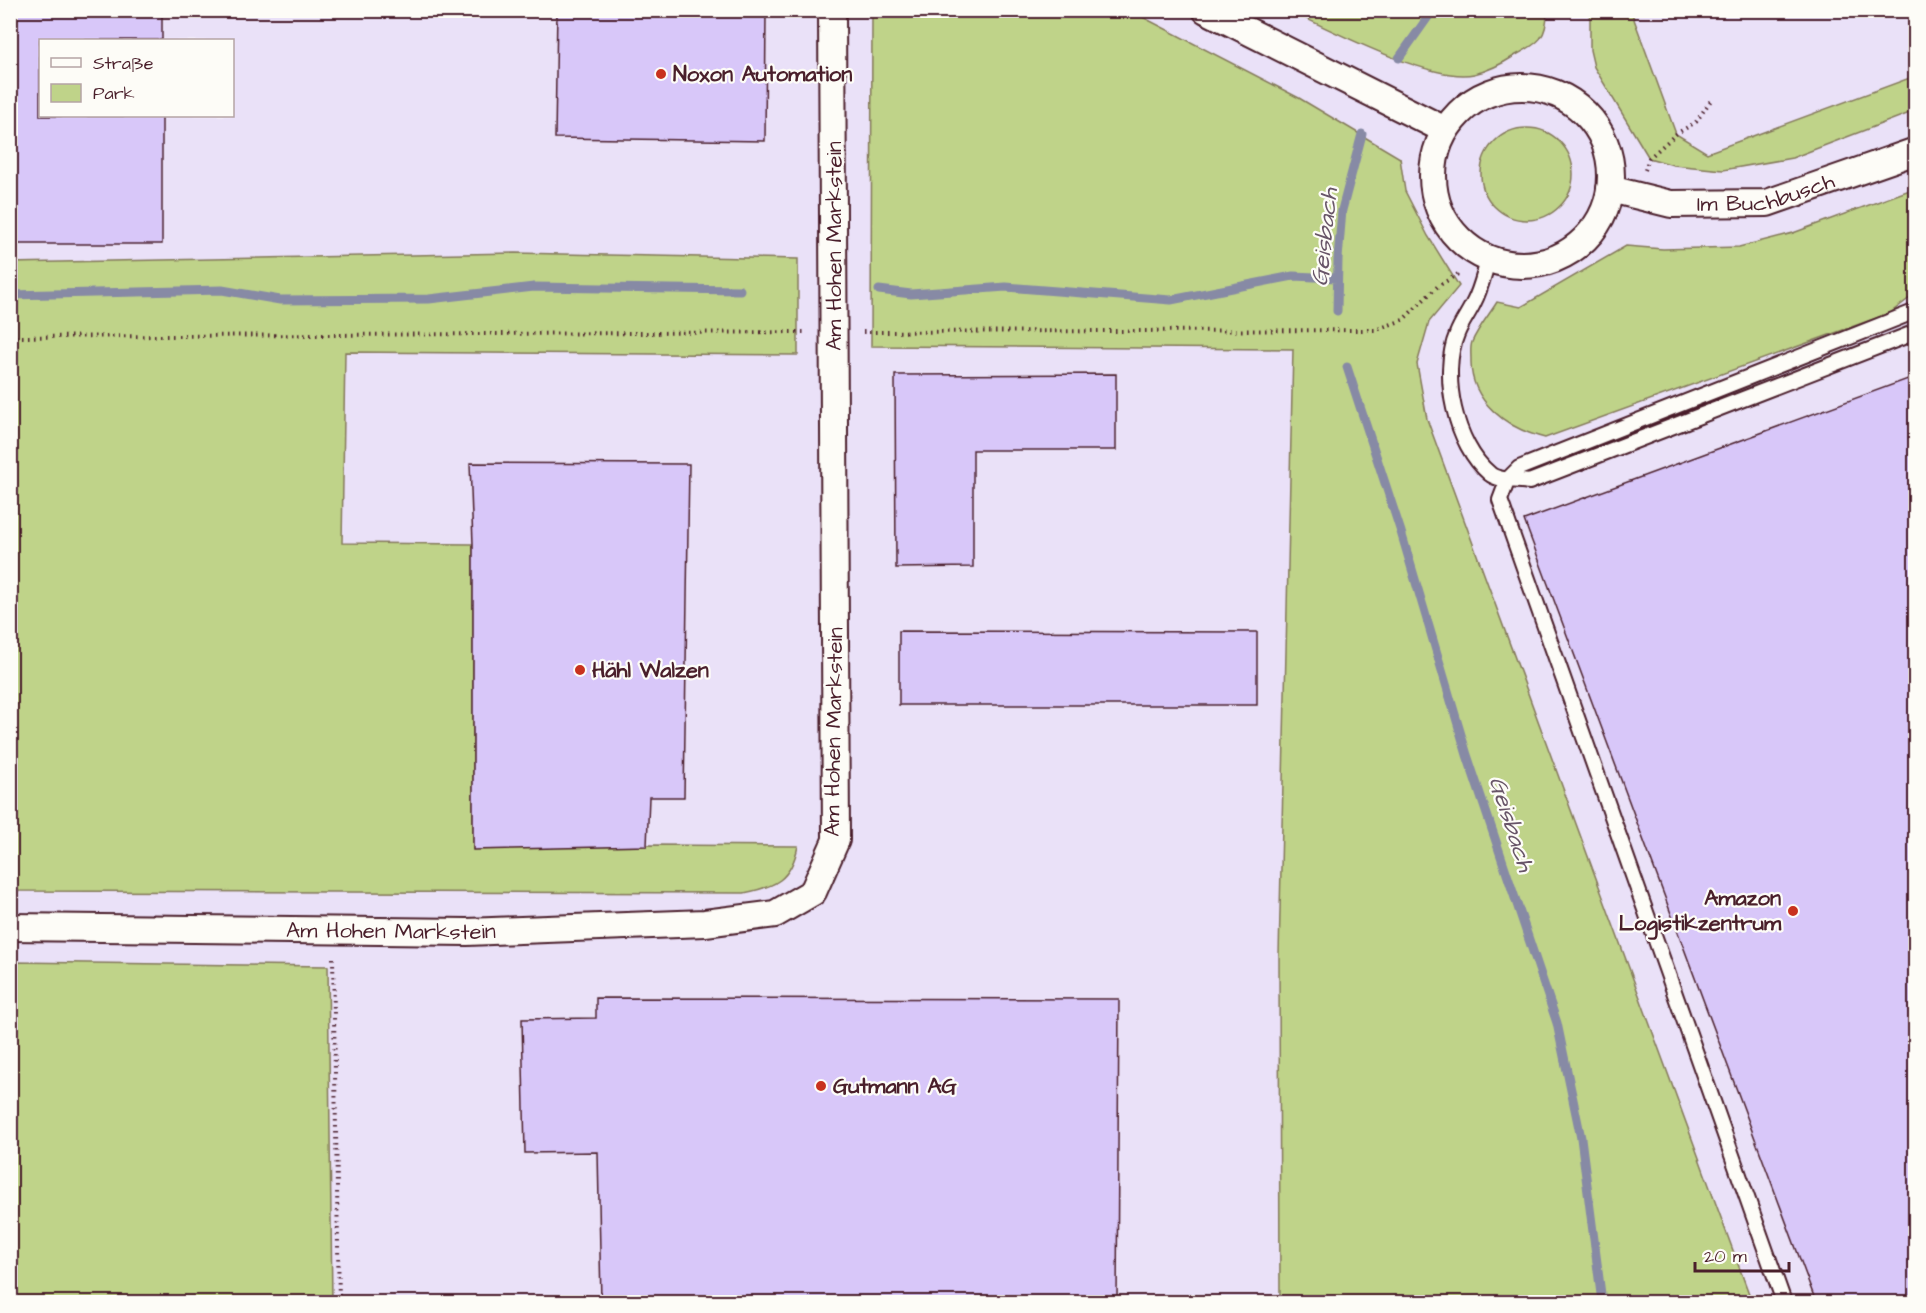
<svg xmlns="http://www.w3.org/2000/svg" width="1926" height="1313" viewBox="0 0 1926 1313" font-family="'Architects Daughter',sans-serif">
  <style>
    .built { fill: #eae1f8; fill-rule: evenodd }
    .green { fill: #bfd389; stroke: #84795a; stroke-width: 1.5 }
    .lines { fill: none; stroke-linecap: round; stroke-linejoin: round }
    .stream { stroke: #878aa5; stroke-width: 9 }
    .building { fill: #d8c7f9; stroke: #4a1f2b; stroke-width: 1.5 }
    .service-casing { stroke: #4a1f2b; stroke-width: 18 }
    .minor-casing { stroke: #4a1f2b; stroke-width: 30 }
    .path { stroke: #4a1f2b; stroke-width: 4; stroke-dasharray: 1.5 4.5; stroke-linecap: butt }
    .service { stroke: #fdfcf7; stroke-width: 14 }
    .minor { stroke: #fdfcf7; stroke-width: 26 }
    .poi-dot { fill: #c8321e; stroke: #fdfcf7; stroke-width: 2 }
    .labels { text-anchor: middle; dominant-baseline: central; stroke-width: 4.5; stroke-linejoin: round; paint-order: stroke }
    .poi-label { font-size: 22px; font-weight: bold; fill: #4a1f2b; stroke: #fdfcf7; text-anchor: start }
    .street-label { font-size: 22px; fill: #4a1f2b; stroke: #fdfcf7 }
    .water-label { font-size: 24px; font-style: italic; fill: #685568; stroke: #fdfcf7 }
  </style>
  <rect width="100%" height="100%" fill="#f2ecf8"/>
  <filter id="ink" filterUnits="userSpaceOnUse"><feTurbulence type="fractalNoise" baseFrequency=".0167" numOctaves="2"/><feDisplacementMap in="SourceGraphic" scale="12" xChannelSelector="R" yChannelSelector="G"/><feConvolveMatrix kernelMatrix="1 2 1 2 8 2 1 2 1" color-interpolation-filters="sRGB"/></filter>
  <g filter="url(#ink)">
    <path class="built" d="M10,11H1915V1302H11ZM40,40H232V116H40Z"/>
    <path class="green" d="M872,11H1131L1299,98L1400,158L1405,191L1428,236L1459,286L1429,322L1417,364L1427,419L1752,1302H1280L1279,955L1293,349L871,346Z
      M1290,11H1547C1547,38 1539,43 1516,55C1505,62 1488,71 1474,74C1432,83 1331,30 1290,11Z
      M1590,11H1631L1676,134L1707,153L1915,76V111L1792,158L1723,170L1673,165L1649,158L1594,67L1590,50Z
      M1481 174a46 46 0 1 1 92 0a46 46 0 1 1-92 0Z
      M1915,188V294L1890,313L1545,438C1508,429 1470,402 1471,360C1471,354 1470,347 1472,342C1478,328 1489,315 1497,302L1521,307L1626,246L1663,249L1739,247L1793,233Z
      M515,253L798,259V355L345,352L342,543L473,544V849L649,845L798,846C791,880 775,887 744,893L11,891L10,263Z
      M11,962L328,966L332,1302H11Z"/>
    <g class="lines">
      <path class="stream" d="M1399,58L1433,10
        M879,290L911,294L1006,287L1171,300L1293,276L1337,278
        M10,295L222,290L280,300L429,299L534,287L740,290
        M1337,311L1338,259L1342,210L1362,134
        M1347,367L1401,532L1467,755L1557,1023L1581,1138L1602,1302"/>
    </g>
    <path class="building" d="M10,10H162V40H40V116H162V244H10Z
      M557,10H766L765,141L555,138Z
      M1116,374V450H973V567L896,568L895,375Z
      M1916,376V1302H1816L1524,520Z
      M470,463L689,464L684,797H649L647,846L473,850V544Z
      M899,631L1257,632V705H899Z
      M596,998L1119,999L1117,1302H601L598,1152L525,1153L522,1019L596,1018Z"/>
    <g class="lines">
      <defs>
        <path id="service" d="M1489,258C1484,273 1481,289 1474,302C1469,313 1461,323 1457,334C1440,374 1455,445 1490,474C1498,481 1519,480 1529,482L1916,332
          M1784,1302L1500,500L1508,479L1519,468L1916,311"/>
        <g id="minor">
          <path d="M1206,10L1445,130"/>
          <circle cx="1522" cy="176" r="89"/>
          <path id="s1" d="M1610,189L1671,204L1767,203L1916,151"/>
          <path id="s2" d="M10,927L467,932L705,923L775,914L813,892L836,840L832,10"/>
        </g>
      </defs>
      <use href="#service" class="service-casing"/>
      <use href="#minor" class="minor-casing"/>
      <path class="path" d="M1645,170L1649,158L1676,134L1696,122L1711,100
        M863,332L1375,330L1403,320L1438,286L1460,273
        M10,337L804,332
        M333,958L339,1302"/>
      <use href="#service" class="service"/>
      <use href="#minor" class="minor"/>
    </g>
  </g>
  <g class="poi-dot">
    <circle cx="661" cy="74" r="6"/>
    <circle cx="580" cy="670" r="6"/>
    <circle cx="1793" cy="911" r="6"/>
    <circle cx="821" cy="1086" r="6"/>
  </g>
  <g class="labels">
    <g class="poi-label">
      <text x="673" y="74">Noxon Automation</text>
      <text x="592" y="670">Hähl Walzen</text>
      <text x="1781" y="898" text-anchor="end">Amazon<tspan x="1781" dy="25">Logistikzentrum</tspan></text>
      <text x="833" y="1086">Gutmann AG</text>
    </g>
    <g class="street-label">
      <text stroke="none"><textPath href="#s1" startOffset="159">Im Buchbusch</textPath></text>
      <text transform="translate(834 246) rotate(-90)">Am Hohen Markstein</text>
      <text transform="translate(834 732) rotate(-89)">Am Hohen Markstein</text>
      <text stroke="none"><textPath href="#s2" startOffset="381">Am Hohen Markstein</textPath></text>
    </g>
    <g class="water-label">
      <text transform="translate(1325 237) rotate(-84)">Geisbach</text>
      <text transform="translate(1511 824) rotate(72)">Geisbach</text>
    </g>
  </g>
  <rect width="1926" height="1313" fill="none" stroke="#fdfcf7" stroke-width="36"/>
  <rect x="18" y="18" width="1890" height="1277" fill="none" stroke="#4a1f2b" stroke-width="2" filter="url(#ink)"/>
  <rect x="39" y="39" width="195" height="78" fill="#fdfcf7" stroke="#b5a4a5" stroke-width="1.5"/>
  <rect x="51" y="58" width="30" height="9" fill="#fdfcf7" stroke="#b5a4a5" stroke-width="1.5"/>
  <text x="93" y="69" font-size="18" fill="#4a1f2b">Straße</text>
  <rect x="51" y="84" width="30" height="18" fill="#bfd389" stroke="#b5a4a5" stroke-width="1.5"/>
  <text x="93" y="99" font-size="18" fill="#4a1f2b">Park</text>
  <path d="M1695 1262v9h94v-9" fill="none" stroke="#4a1f2b" stroke-width="3"/>
  <text x="1704" y="1262" font-size="18" fill="#4a1f2b" stroke="#fdfcf7" stroke-width="4.5" paint-order="stroke">20 m</text>
</svg>
